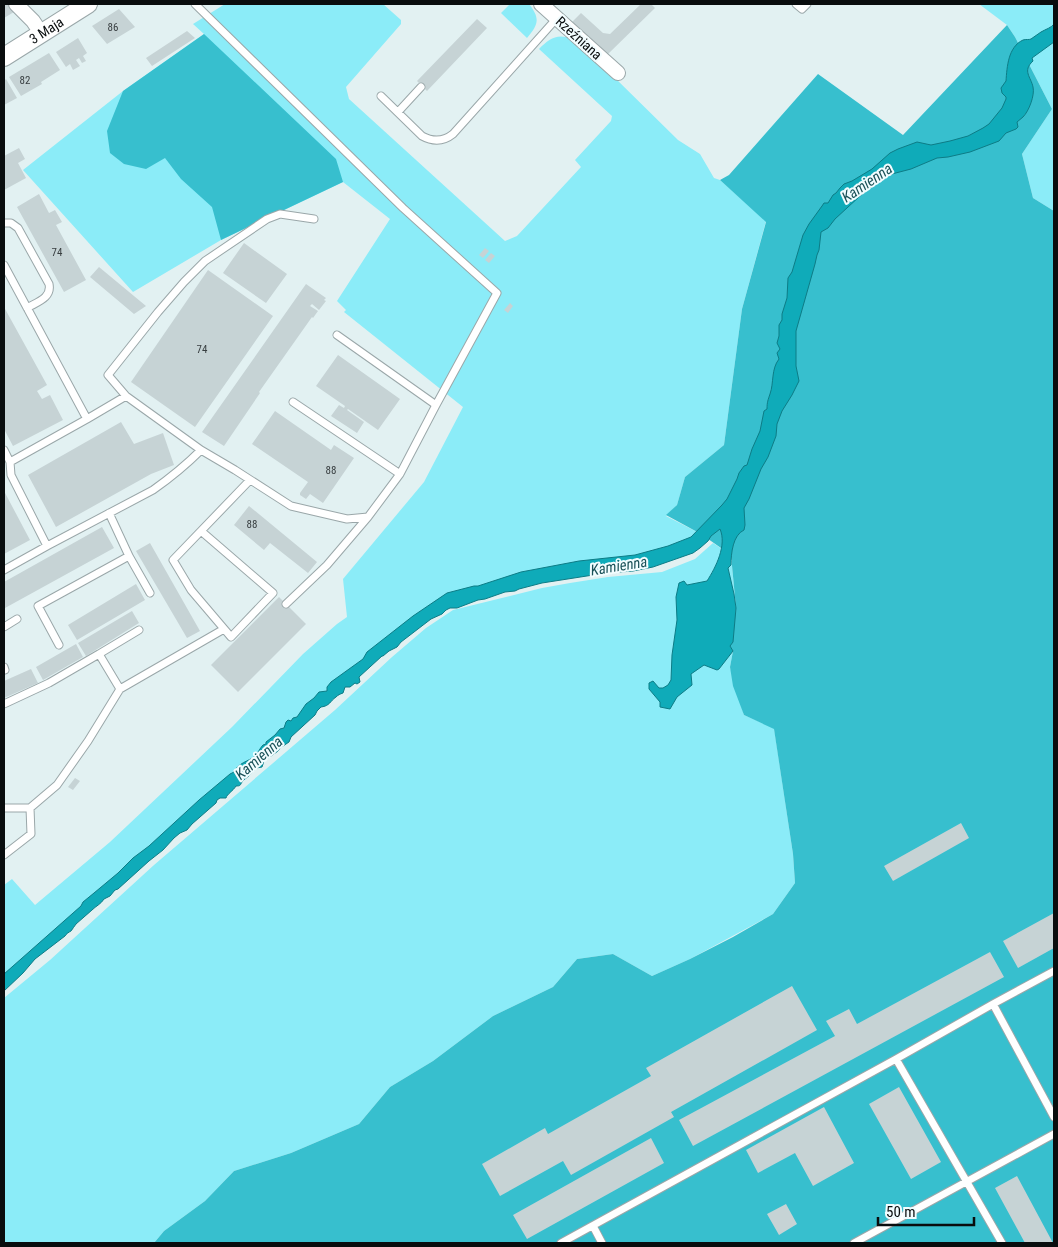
<svg xmlns="http://www.w3.org/2000/svg" width="1058" height="1247" viewBox="0 0 1058 1247" font-family="'Roboto Condensed',sans-serif">
  <style>
    .green { fill: #8becf8 }
    .forest { fill: #37bfce }
    .water { fill: #0fabb9; stroke: #0d7c86 }
    .building { fill: #c6d3d5 }
    .lines { fill: none; stroke-linecap: round; stroke-linejoin: round }
    .service-casing { stroke: #9aa7a9; stroke-width: 9 }
    .minor-casing { stroke: #9aa7a9; stroke-width: 16 }
    .tertiary-casing { stroke: #9aa7a9; stroke-width: 20 }
    .service { stroke: #fff; stroke-width: 7 }
    .minor { stroke: #fff; stroke-width: 14 }
    .tertiary { stroke: #fff; stroke-width: 18 }
    .labels { text-anchor: middle; dominant-baseline: central; stroke-width: 4; stroke-linejoin: round; paint-order: stroke }
    .number-label { font-size: 11px; fill: #383e40 }
    .street-label { font-size: 14px; fill: #090d0e; stroke: #f2fdff }
    .water-label { font-size: 15px; font-style: italic; fill: #1a5158; stroke: #f2fdff }
  </style>
  <rect width="100%" height="100%" fill="#e2f1f2"/>
  <path class="green" d="M225,4H383L401,20V24L346,87L349,99L505,241L517,236L581,167L575,160L611,121L612,116L539,49C549,39 557,33 572,39L612,75L678,140L700,154L714,178L720,180L766,221L742,309L724,445L685,477L677,505L666,516L701,534L678,549L446,600L4,978V885L12,879L35,905L110,842L232,727L303,654L337,624L347,617L343,579L424,482L463,407L344,312L346,310L337,301L390,219L343,182L221,240L133,292L23,170L123,91L204,34L193,24Z
    M510,4H529C540,18 539,24 527,38L501,13Z
    M979,4H1054V211L1033,198L1022,154L1052,109L1015,37L1007,25Z
    M713,543L731,555L736,608L733,642V651L730,667L744,715L774,728L793,854L795,883L773,914L690,959L652,976L613,954L577,959L553,987L493,1016L433,1061L390,1087L359,1124L291,1153L234,1171L205,1201L164,1231L154,1243H4V998L50,960L154,865L335,710L392,657L426,628L453,610L542,588L570,583L608,577L662,572L695,559Z"/>
  <path class="forest" d="M1007,25L1015,37L1052,109L1022,154L1033,198L1054,211V1243H154L164,1231L205,1201L234,1171L291,1153L359,1124L390,1087L433,1061L493,1016L553,987L577,959L613,954L652,976L690,959L733,937L773,914L795,883L793,854L774,729L744,715L733,686L730,667L733,651L730,646L736,608L731,555L701,534L666,515L677,505L685,477L724,445L742,309L766,222L720,180L729,175L818,74L903,135Z
    M204,34L336,159L343,182L221,240L212,207L181,179L165,158L146,169L124,164L110,153L107,131L123,91Z"/>
  <path class="water" d="M1054,24V42L1032,58L1033,61C1022,71 1031,77 1033,87C1035,95 1029,111 1023,117C1021,119 1019,120 1017,122L1018,127L1016,129L1006,133L999,141L970,152L948,157L937,158L911,169L888,175L886,178L874,184L860,196L835,219L828,228L821,232L819,250L817,255L815,264L796,331V366L799,381L792,395L782,411L777,424L776,436L768,457L761,469L749,499L744,508L745,525L744,530C733,535 731,553 731,565L728,568L734,594L736,608L733,642L730,646L733,651L719,669L717,670L704,665L691,674L692,685L677,697L670,709L660,707V702L649,689V683L653,681L659,688H663L668,685L671,680L672,655L677,620L676,597L679,583L684,581L687,585L707,581C716,567 727,545 720,529L711,536L708,541L700,548L693,553L653,567L633,571L606,573L542,583L519,589L515,591L505,592L485,599L478,600L457,608H450L446,610L442,614L431,619L401,642L397,647L389,651L383,656H382L359,677L360,682L357,684L355,683L350,687H345L343,693C340,694 338,695 336,697C330,701 330,706 321,707L317,711L315,715L291,737L289,742L280,748L278,751L264,761L262,767L256,768L252,773H251C249,777 245,778 242,782C240,785 241,786 236,786C233,791 227,794 226,798H220L217,800L216,803L192,824L187,830L180,833L174,838L163,850L149,861L118,889L115,890L110,896L104,899C101,904 96,906 92,910C87,915 81,919 76,924C74,926 73,929 71,931C69,932 66,934 65,936L35,959L23,973L4,991V974L81,906L83,902L94,893L118,873L133,858L149,846L199,800L230,774L234,772C239,762 248,762 255,756C258,753 260,748 263,745L266,744V742L275,735L280,729L284,728L286,722L288,720L291,721L293,718L297,717L306,704L314,698L319,692L327,691V687L331,682L363,659L367,652L413,616L447,593L474,586H478L521,572L579,561L635,555L668,546L691,537L722,505L727,499L737,479L739,473L744,466L747,465L752,449L760,431L764,411L767,409C767,402 768,400 770,394C774,383 771,369 779,359L777,353L780,349L777,343L779,336V325L782,320V314L787,298L788,278L792,272L803,235L809,224L822,206L824,203H828L833,195L836,193L840,188L844,184L852,181L872,169L890,153L898,149L917,142L931,145L950,141L968,136L983,128L989,124L1002,108L1006,99V97L1002,93L1001,88L1006,81C1007,67 1008,47 1023,40C1026,39 1029,40 1031,39C1034,37 1038,34 1041,32C1046,29 1051,28 1054,24Z"/>
  <path class="building" d="M4,4H9L14,12L4,18Z
    M641,4H651L655,8L607,55L572,22L581,13L603,33L610,34Z
    M119,9L135,27L107,44L92,26Z
    M477,19L487,28L427,91L417,81Z
    M187,31L195,38L152,66L146,58Z
    M78,38L87,53L83,56L86,61L82,63L79,58L76,60L80,66L73,70L70,64L66,67L56,52Z
    M49,53L60,70L41,82L42,84L21,96L9,77Z
    M6,79L17,98L4,105V81Z
    M19,148L25,159L18,163L26,178L4,190V156Z
    M39,194L49,213L55,210L62,222L56,225L86,280L64,292L17,207Z
    M244,243L287,274L266,303L223,273Z
    M485,248L489,251L483,258L479,255Z
    M491,253L495,256L489,263L485,260Z
    M99,267L146,306L134,314L90,277Z
    M208,270L273,316L195,427L131,382Z
    M306,284L326,298L324,300L326,301L319,310L312,304L310,306L318,311L313,318L312,317L259,392L260,393L224,446L202,432Z
    M510,303L513,306L508,313L504,310Z
    M4,307L47,385L37,391L42,399L50,395L63,420L13,446L4,429Z
    M338,355L400,399L378,430L348,409L347,410L364,422L357,433L331,416L339,405L344,408L345,406L316,386Z
    M275,411L331,450L334,445L354,458L323,503L310,494L306,499L300,495V493L308,482L252,444Z
    M121,422L134,444L163,433L174,465L151,474L56,527L28,475Z
    M4,491L30,540L4,554Z
    M249,506L317,562L308,573L270,543L264,550L234,525Z
    M102,527L114,548L5,608L4,605V582Z
    M150,543L200,631L187,638L136,551Z
    M136,584L145,600L77,640L68,625Z
    M279,597L306,624L238,692L211,665Z
    M132,611L139,623L86,656L78,643Z
    M76,644L83,657L43,680L36,667Z
    M31,669L38,683L4,698V681Z
    M75,778L80,781L73,790L68,787Z
    M961,823L969,838L893,881L884,866Z
    M1054,913V948L1018,968L1003,941Z
    M990,952L1004,977L693,1146L679,1120L835,1036L826,1021L849,1009L857,1024Z
    M792,986L817,1030L671,1112L674,1117L571,1175L563,1161L500,1196L482,1164L545,1128L548,1134L651,1076L646,1068Z
    M899,1087L941,1162L911,1179L869,1104Z
    M824,1107L854,1163L813,1186L795,1153L758,1173L746,1150Z
    M651,1138L664,1163L527,1239L513,1215Z
    M1017,1176L1053,1243H1025L995,1188Z
    M786,1204L797,1224L779,1235L767,1214Z"/>
  <g class="lines">
    <defs>
      <path id="service" d="M195,4L403,208L497,293L436,405L400,474L368,517L347,519L291,506L235,470L201,450
        M796,4L802,9L807,4
        M381,96L422,136C433,142 443,142 453,134L557,18
        M398,112L421,87
        M4,223H11L18,228L49,284C52,298 37,302 27,308
        M4,265L87,419
        M337,335L436,405
        M126,396L108,375L158,312L184,282L205,261L267,219L280,214L314,219
        M293,402L400,474
        M4,450L10,462
        M201,531L273,593L231,637L191,590L173,560L250,480
        M129,556L150,593
        M4,570L47,546L153,490C170,478 186,465 201,450L126,396L87,419L10,462L11,475L47,546
        M286,604L327,565L368,517
        M4,627L17,619
        M139,630L99,654L120,689L224,629
        M59,645L38,606L129,556L109,513
        M4,667L5,670
        M4,704L49,683L99,654
        M4,808H30L57,785L88,741L120,689
        M4,855L31,834L30,808
        M993,1004L1054,1117
        M896,1059L1002,1243
        M593,1226L602,1243
        M561,1243L896,1059L993,1004L1054,971
        M854,1243L1054,1134"/>
      <path id="minor" d="M16,4L33,21L41,33
        M541,4L618,73"/>
      <g id="tertiary">
        <path id="s1" d="M4,57L88,4"/>
      </g>
    </defs>
    <use href="#service" class="service-casing"/>
    <use href="#minor" class="minor-casing"/>
    <use href="#tertiary" class="tertiary-casing"/>
    <use href="#service" class="service"/>
    <use href="#minor" class="minor"/>
    <use href="#tertiary" class="tertiary"/>
  </g>
  <g class="labels">
    <g class="number-label">
      <text x="113" y="27">86</text>
      <text x="25" y="80">82</text>
      <text x="57" y="252">74</text>
      <text x="202" y="349">74</text>
      <text x="331" y="470">88</text>
      <text x="252" y="524">88</text>
    </g>
    <g class="street-label">
      <text stroke="none"><textPath href="#s1" startOffset="50">3 Maja</textPath></text>
      <text transform="translate(579 38) rotate(42)">Rzeźniana</text>
    </g>
    <g class="water-label">
      <text transform="translate(867 183) rotate(-34)">Kamienna</text>
      <text transform="translate(619 566) rotate(-9)">Kamienna</text>
      <text transform="translate(259 758) rotate(-41)">Kamienna</text>
    </g>
  </g>
  <rect width="1058" height="1247" fill="none" stroke="#090d0e" stroke-width="10"/>
  <path d="M878 1217v8h96v-8" fill="none" stroke="#090d0e" stroke-width="2.5"/>
  <text x="886" y="1217" font-size="15" fill="#090d0e" stroke="#f2fdff" stroke-width="4" paint-order="stroke">50 m</text>
</svg>
